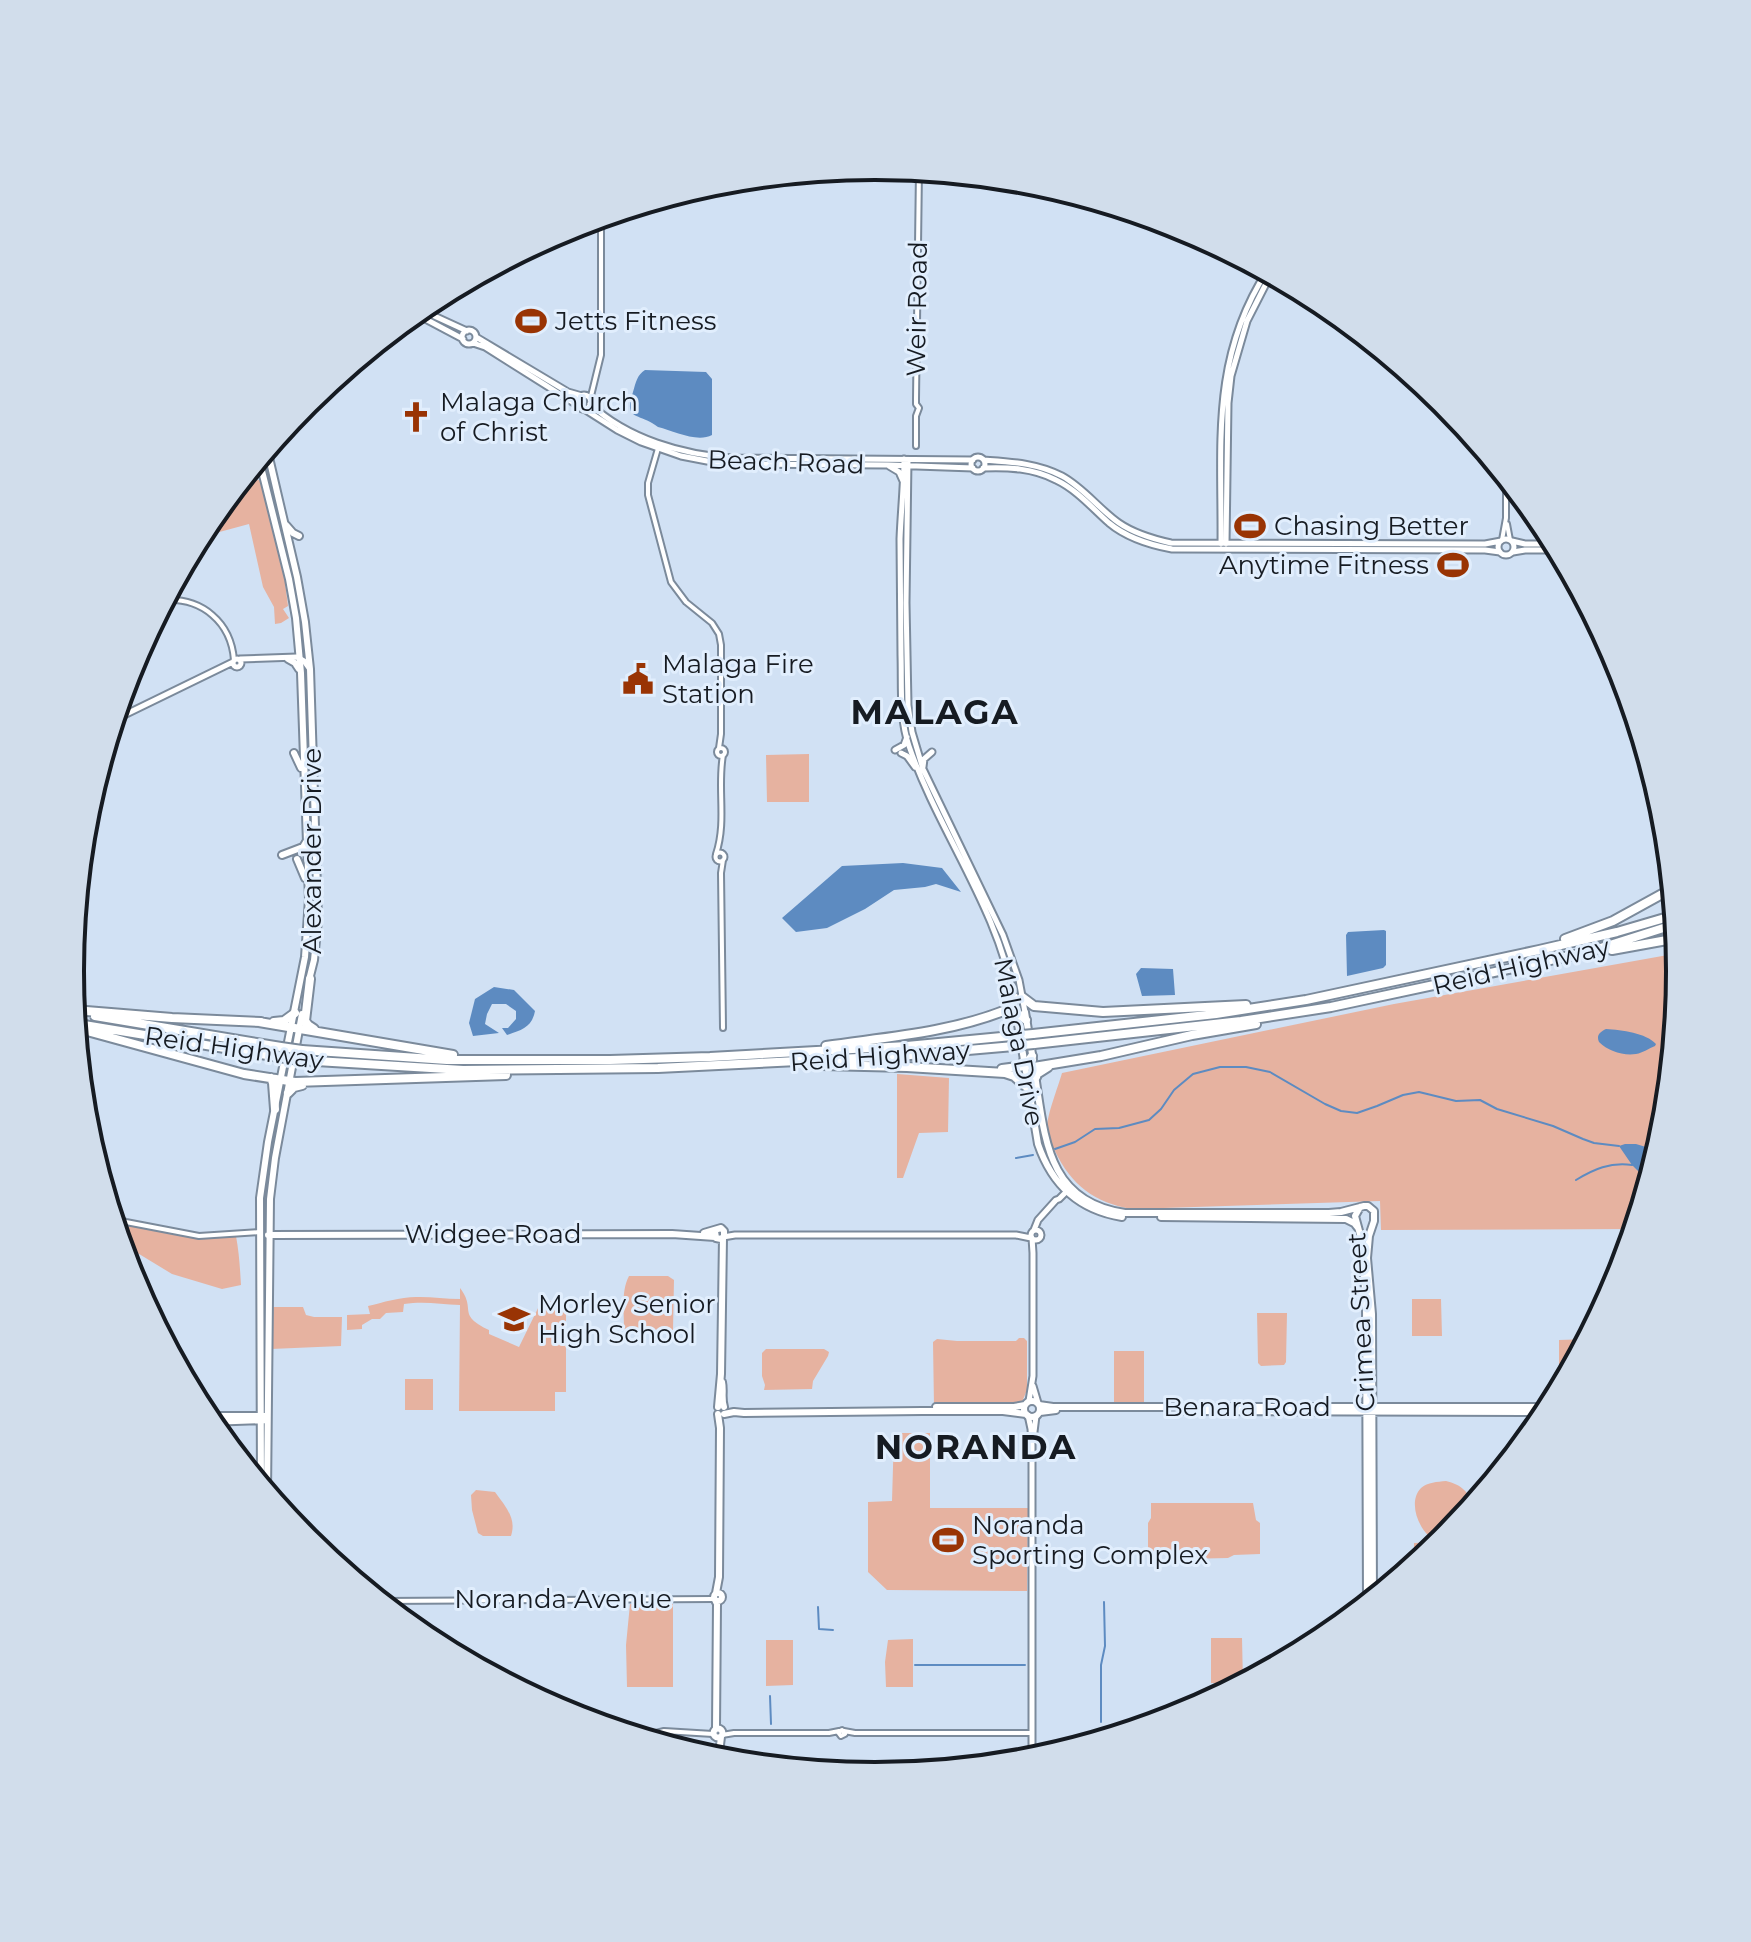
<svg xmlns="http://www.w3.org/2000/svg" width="1751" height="1942" viewBox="0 0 1751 1942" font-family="Montserrat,sans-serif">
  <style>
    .green { fill: #e6b2a0 }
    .water { fill: #5d8bc1 }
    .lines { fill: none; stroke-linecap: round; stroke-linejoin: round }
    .stream { stroke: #5d8bc1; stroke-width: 2 }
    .tertiary-casing { stroke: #7b8a9b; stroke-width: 8 }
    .secondary-casing { stroke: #7b8a9b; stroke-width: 9 }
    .primary-casing { stroke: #7b8a9b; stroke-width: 10 }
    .motorway-casing { stroke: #7b8a9b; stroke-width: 12 }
    .tertiary { stroke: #fff; stroke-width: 4 }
    .secondary { stroke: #fff; stroke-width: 5 }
    .primary { stroke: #fff; stroke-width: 6 }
    .motorway { stroke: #fff; stroke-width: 8 }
    .motorway-bridge-casing { stroke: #7b8a9b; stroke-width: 12; stroke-linecap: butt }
    .motorway-bridge { stroke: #fff; stroke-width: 8 }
    .labels { text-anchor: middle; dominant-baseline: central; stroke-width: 6; stroke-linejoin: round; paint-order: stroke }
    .street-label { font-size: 26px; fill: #161b22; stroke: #e1eefd }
    .poi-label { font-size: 26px; fill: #161b22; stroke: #e1eefd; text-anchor: start }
    .district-label { font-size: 34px; font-weight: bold; letter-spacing: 2px; fill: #161b22; stroke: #e1eefd }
    .rim { fill: none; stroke: #161b22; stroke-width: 4 }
  </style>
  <rect width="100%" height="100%" fill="#d1e1f4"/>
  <path class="green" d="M259,480L264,487L283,567L288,606L283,609L289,618L281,623L275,624L274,607L263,587L249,524L212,534L201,532L206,523L227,498L230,499L227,497L240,481Z
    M809,754V802H767L766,755Z
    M1679,953L1681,971L1665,1129L1635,1229L1381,1230L1380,1201L1132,1209C1095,1203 1071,1185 1055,1151C1051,1144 1047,1136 1047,1128C1047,1115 1058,1087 1062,1073L1394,1004Z
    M897,1074L949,1078L948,1132L919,1133L903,1178H897Z
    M131,1225L195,1237L236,1236C239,1252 240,1268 241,1285L222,1289L172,1274L121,1243L119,1238L124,1228Z
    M629,1276H668L674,1280L673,1330L624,1329C624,1311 621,1291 629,1276Z
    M460,1288C477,1310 456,1314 489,1330V1334L519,1347L541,1302L566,1301V1392H555V1411H459L460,1305C440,1304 423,1301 404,1304L403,1312L386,1313L380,1319H372L362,1325V1329L347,1330V1315L370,1314L368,1306C384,1302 403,1296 420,1297C433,1297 446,1299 460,1299Z
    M1412,1299H1441L1442,1336H1412Z
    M272,1307H303L306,1315L314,1317H342L341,1346L271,1349Z
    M1257,1313H1287L1286,1362L1284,1365L1261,1366L1258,1363Z
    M1019,1338H1024L1027,1341V1390L1022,1402L1014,1405L934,1406L933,1342L937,1339L957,1341H1016Z
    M1588,1339L1559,1394V1340Z
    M766,1349H824L829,1352L828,1356L813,1381L812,1389L764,1390L765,1385L762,1376V1353Z
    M1114,1351H1144V1402H1114Z
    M405,1379H433V1410H405Z
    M894,1433H930V1508H1028L1027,1591L887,1590L868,1572V1502L892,1501Z
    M1446,1481C1461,1485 1470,1491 1472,1508L1445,1541L1414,1566V1543L1439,1542C1421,1537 1406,1503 1421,1488C1428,1482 1437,1482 1446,1481Z
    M476,1490L495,1492C505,1506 517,1518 511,1536H483L478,1533L472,1510L471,1495Z
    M1151,1503H1253L1256,1520L1260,1523V1554L1234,1555L1228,1558L1184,1559L1179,1555H1148V1523L1151,1518Z
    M630,1604H673V1687H627L626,1645Z
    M1211,1638H1242L1243,1683H1211Z
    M913,1639V1687H886L885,1662L888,1640Z
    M766,1640H793V1685L766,1686Z"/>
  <path class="water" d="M645,370L706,372L712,379V435C697,443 674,431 658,427C639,412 623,422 633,392C636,382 637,375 645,370Z
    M903,863L942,868L961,892L936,884L925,887L894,890L865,909L827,928L796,932L782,918L842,866Z
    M1384,930L1386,931V965L1383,968L1347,976L1346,935L1348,932Z
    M1141,968L1173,969L1175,995L1142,996L1136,974Z
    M494,987L514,990L535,1011C532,1027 522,1030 507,1035L502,1028H508L516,1019V1011L506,1004H492L487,1014L485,1024L499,1033L473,1036L469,1023L475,999Z
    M1606,1029C1622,1030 1646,1033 1656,1044L1655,1046C1649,1048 1643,1053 1636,1054C1623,1056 1608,1051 1599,1042C1596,1035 1600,1032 1606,1029Z
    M1625,1144H1636L1659,1151L1647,1190L1640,1173L1632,1165L1619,1146Z"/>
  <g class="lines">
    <path class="stream" d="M1055,1149L1075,1142L1095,1129L1119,1128L1149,1120L1161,1109L1174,1090L1193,1074L1220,1067H1246L1270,1072L1325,1104L1341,1111L1357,1113L1377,1106L1403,1095L1419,1092L1456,1101L1480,1100L1497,1109L1553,1126L1583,1139L1594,1143L1619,1146
      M1016,1158L1033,1155
      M1576,1180C1594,1169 1610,1162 1632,1165
      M818,1607L819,1629L833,1630
      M915,1665H1025
      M770,1696L771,1724
      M1101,1722V1665L1105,1646L1104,1602
      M1101,1740V1736"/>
    <defs>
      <path id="tertiary" d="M590,400L601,355V217
        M659,445L648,483V495L671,582L686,602L712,623L719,634L721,645V734L719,748
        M916,446V416L919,408L916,404V399L919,170
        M1507,524L1510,540
        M1502,540L1506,518V476
        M165,600C202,598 231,622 234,660
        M717 752a4 4 0 1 1 8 0a4 4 0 1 1-8 0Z
        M715.5 857a4.5 4.5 0 1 1 9 0a4.5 4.5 0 1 1-9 0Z
        M716,854C727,821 717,788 723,755
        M723,1028L721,873L723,860
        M121,1220L126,1222L123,1227L119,1225Z
        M126,1222L199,1236L260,1232
        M380,1601L714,1599
        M842,1730L845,1734L841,1736L838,1732Z
        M844,1731L855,1733H1032
        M626,1733H656L664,1731L713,1734
        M722,1735L734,1733H829L839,1731"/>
      <path id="secondary" d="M419,309L467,331
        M414,313L463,339
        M462 337a7 7 0 1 1 14 0a7 7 0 1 1-14 0Z
        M476,337L568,392L582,396
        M473,343L485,347L577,405
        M577 402a7 7 0 1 1 14 0a7 7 0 1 1-14 0Z
        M590,404C628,439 683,455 733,458L973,460
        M584,409L617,430L641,442L681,456L707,461L735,464L888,465L973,468
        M971 464a7 7 0 1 1 14 0a7 7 0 1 1-14 0Z
        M904,459C904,486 901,512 900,539C900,578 901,616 901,655C902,685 899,717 909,746C939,833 999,909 1014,1000
        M908,460L906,603L908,705L912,732L923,769L1003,935L1019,980L1025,1012
        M984,460C1011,462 1037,463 1062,476C1084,488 1099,509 1119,523C1135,534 1153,539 1171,543L1485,544L1501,541
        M889,466L899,472L903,481
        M983,468C1008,467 1033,468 1056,480C1077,490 1092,508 1109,523C1127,538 1150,545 1172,549L1485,550L1500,552
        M1498 547a8 8 0 1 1 16 0a8 8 0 1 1-16 0Z
        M1512,541L1525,544H1556
        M1221,544C1222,446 1210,359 1267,271
        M1226,544L1228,403L1231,376L1247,321L1271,274
        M1513,552L1525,550H1559
        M233 663a4 4 0 1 1 8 0a4 4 0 1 1-8 0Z
        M240,659L297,657L304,661L309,668
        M114,720L233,662
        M895,750L904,745L907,737
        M901,753L907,756L915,767
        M923,767L924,759L932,752
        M1031 1235a5 5 0 1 1 10 0a5 5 0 1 1-10 0Z
        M1034,1230L1038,1220L1056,1200L1059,1199L1069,1189
        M723,1237L735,1235H1016L1031,1238
        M1033,1386L1038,1403
        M1029,1401L1033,1376V1253L1032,1238
        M1028,1415L1031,1429L1032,1445V1761
        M1034,1432L1036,1416"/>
      <path id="primary" d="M267,449L297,577L305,622L310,669L318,920L314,960L309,980
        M259,459L289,579L296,618L301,673L309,899L305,957L268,1142L260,1198L261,1486
        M286,525L293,533L299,536
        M288,659L295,663L299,669
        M294,753L301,768
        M282,855L303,847L306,842
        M297,859L305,878
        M1016,1012L1038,1144C1052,1185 1078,1210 1122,1217
        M1025,1012L1033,1060
        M1035,1075C1045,1138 1047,1202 1125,1213H1329L1341,1212L1364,1206H1368L1374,1211V1221L1369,1236L1367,1258L1372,1314L1373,1600
        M1360,1207L1355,1216L1361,1238L1366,1301L1367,1604
        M1161,1217L1346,1219L1354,1223L1358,1228
        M704,1233L721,1228L724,1231V1236L721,1239L716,1238L715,1231
        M268,1235L672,1234L715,1237
        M722,1382C724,1391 721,1398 724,1407
        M1024 1409a8 8 0 1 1 16 0a8 8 0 1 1-16 0Z
        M1039,1405L1053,1407H1551
        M718,1407L721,1374L723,1238
        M936,1407H1014L1025,1405
        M1183,1411L1549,1412
        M1040,1412L1056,1410
        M724,1414L734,1412L744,1413L922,1411H1003L1026,1414
        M204,1416H265
        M208,1422L265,1420
        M267,1494L270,1199L275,1158L302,1014
        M714 1597a4 4 0 1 1 8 0a4 4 0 1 1-8 0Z
        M716,1593L719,1577L720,1428L718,1414
        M715,1600L717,1604L716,1728
        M713.5 1733a4.5 4.5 0 1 1 9 0a4.5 4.5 0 1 1-9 0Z
        M718,1761L721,1737"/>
      <path id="motorway" d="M1565,939L1613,921L1673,888
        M1612,950L1678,938
        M310,979L305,1021L308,1025L314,1029
        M1022,997L1034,1006L1103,1012L1246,1005
        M74,1010L172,1018L261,1022
        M1005,1013L1016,1012L1026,1020
        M95,1016L281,1047
        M259,1022L453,1055
        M274,1022L284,1021L295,1013
        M78,1024L279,1057
        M76,1028L244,1074L295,1082L506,1075
        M1033,1034L1216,1014L1306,1000L1539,950L1617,932L1675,915
        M1034,1044L1241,1021L1331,1007L1588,952L1676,924
        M826,1046C887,1037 948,1033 1006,1010L1011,1007L1014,997
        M302,1050L447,1060H610L710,1057L907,1046L1012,1036
        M300,1060L463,1070L658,1068L899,1056L1014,1046
        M1024,1061L1030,1066L1034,1067L1101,1056L1192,1035L1256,1024
        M822,1065L907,1067L1005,1073L1014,1076L1029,1089
        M1002,1069L1025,1066L1032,1056
        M1036,1077L1037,1074L1048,1067
        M271,1078L273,1083L275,1109
        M288,1093L294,1087L302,1085"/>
    </defs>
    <use href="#tertiary" class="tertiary-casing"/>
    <use href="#secondary" class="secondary-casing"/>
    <use href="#primary" class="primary-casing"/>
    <use href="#motorway" class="motorway-casing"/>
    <use href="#tertiary" class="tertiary"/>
    <use href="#secondary" class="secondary"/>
    <use href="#primary" class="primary"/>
    <use href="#motorway" class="motorway"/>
    <defs>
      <path id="motorway-bridge" d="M1012,1036L1033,1034
        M1014,1046L1034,1044
        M281,1047L302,1050
        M279,1057L300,1060"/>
    </defs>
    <use href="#motorway-bridge" class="motorway-bridge-casing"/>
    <use href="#motorway-bridge" class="motorway-bridge"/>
  </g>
  <defs>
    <symbol id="stadium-bare" viewBox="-9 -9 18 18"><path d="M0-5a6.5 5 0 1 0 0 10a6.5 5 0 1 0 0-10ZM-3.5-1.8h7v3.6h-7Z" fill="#993404" stroke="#e1eefd" stroke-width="2.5" paint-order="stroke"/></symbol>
    <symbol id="church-bare" viewBox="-9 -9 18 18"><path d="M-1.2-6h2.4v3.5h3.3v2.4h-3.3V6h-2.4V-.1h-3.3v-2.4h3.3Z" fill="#993404" stroke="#e1eefd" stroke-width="2.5" paint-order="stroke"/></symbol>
    <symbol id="civic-bare" viewBox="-9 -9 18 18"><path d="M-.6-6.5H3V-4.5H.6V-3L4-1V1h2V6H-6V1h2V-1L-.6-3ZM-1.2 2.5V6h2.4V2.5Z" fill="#993404" stroke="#e1eefd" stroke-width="2.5" paint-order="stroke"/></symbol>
    <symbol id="school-bare" viewBox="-9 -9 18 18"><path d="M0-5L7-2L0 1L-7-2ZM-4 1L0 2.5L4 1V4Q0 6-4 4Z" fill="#993404" stroke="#e1eefd" stroke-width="2.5" paint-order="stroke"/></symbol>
  </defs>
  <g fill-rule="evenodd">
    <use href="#stadium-bare" x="509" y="299" width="44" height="44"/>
    <use href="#church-bare" x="394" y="395" width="44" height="44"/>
    <use href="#stadium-bare" x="1228" y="504" width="44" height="44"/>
    <use href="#stadium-bare" x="1431" y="543" width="44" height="44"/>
    <use href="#civic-bare" x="616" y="657" width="44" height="44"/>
    <use href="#school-bare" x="492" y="1297" width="44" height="44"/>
    <use href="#stadium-bare" x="926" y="1518" width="44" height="44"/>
  </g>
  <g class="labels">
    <g class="street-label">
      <text transform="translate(917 309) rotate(-89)">Weir Road</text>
      <text transform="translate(786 462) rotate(2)">Beach Road</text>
      <text transform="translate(312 851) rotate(-90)">Alexander Drive</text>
      <text transform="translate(1521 966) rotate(-13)">Reid Highway</text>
      <text transform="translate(1019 1042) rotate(79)">Malaga Drive</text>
      <text transform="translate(234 1048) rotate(8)">Reid Highway</text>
      <text transform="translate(880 1056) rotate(-4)">Reid Highway</text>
      <text x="493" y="1234">Widgee Road</text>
      <text transform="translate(1361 1322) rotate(-93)">Crimea Street</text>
      <text x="1247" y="1407">Benara Road</text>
      <text x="563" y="1599">Noranda Avenue</text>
    </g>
    <g class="poi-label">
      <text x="555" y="321">Jetts Fitness</text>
      <text x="440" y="402">Malaga Church<tspan x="440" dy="30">of Christ</tspan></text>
      <text x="1274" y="526">Chasing Better</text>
      <text x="1429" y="565" text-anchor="end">Anytime Fitness</text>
      <text x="662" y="664">Malaga Fire<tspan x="662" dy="30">Station</tspan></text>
      <text x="538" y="1304">Morley Senior<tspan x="538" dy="30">High School</tspan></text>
      <text x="972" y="1525">Noranda<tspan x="972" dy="30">Sporting Complex</tspan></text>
    </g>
    <g class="district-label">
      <text x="935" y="712">MALAGA</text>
      <text x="976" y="1447">NORANDA</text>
    </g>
  </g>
  <path d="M0 0H1751V1942H0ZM84 971a791 791 0 1 1 1582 0a791 791 0 1 1-1582 0Z" fill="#d1ddeb" fill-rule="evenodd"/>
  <path class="rim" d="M84 971a791 791 0 1 1 1582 0a791 791 0 1 1-1582 0Z"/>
</svg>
